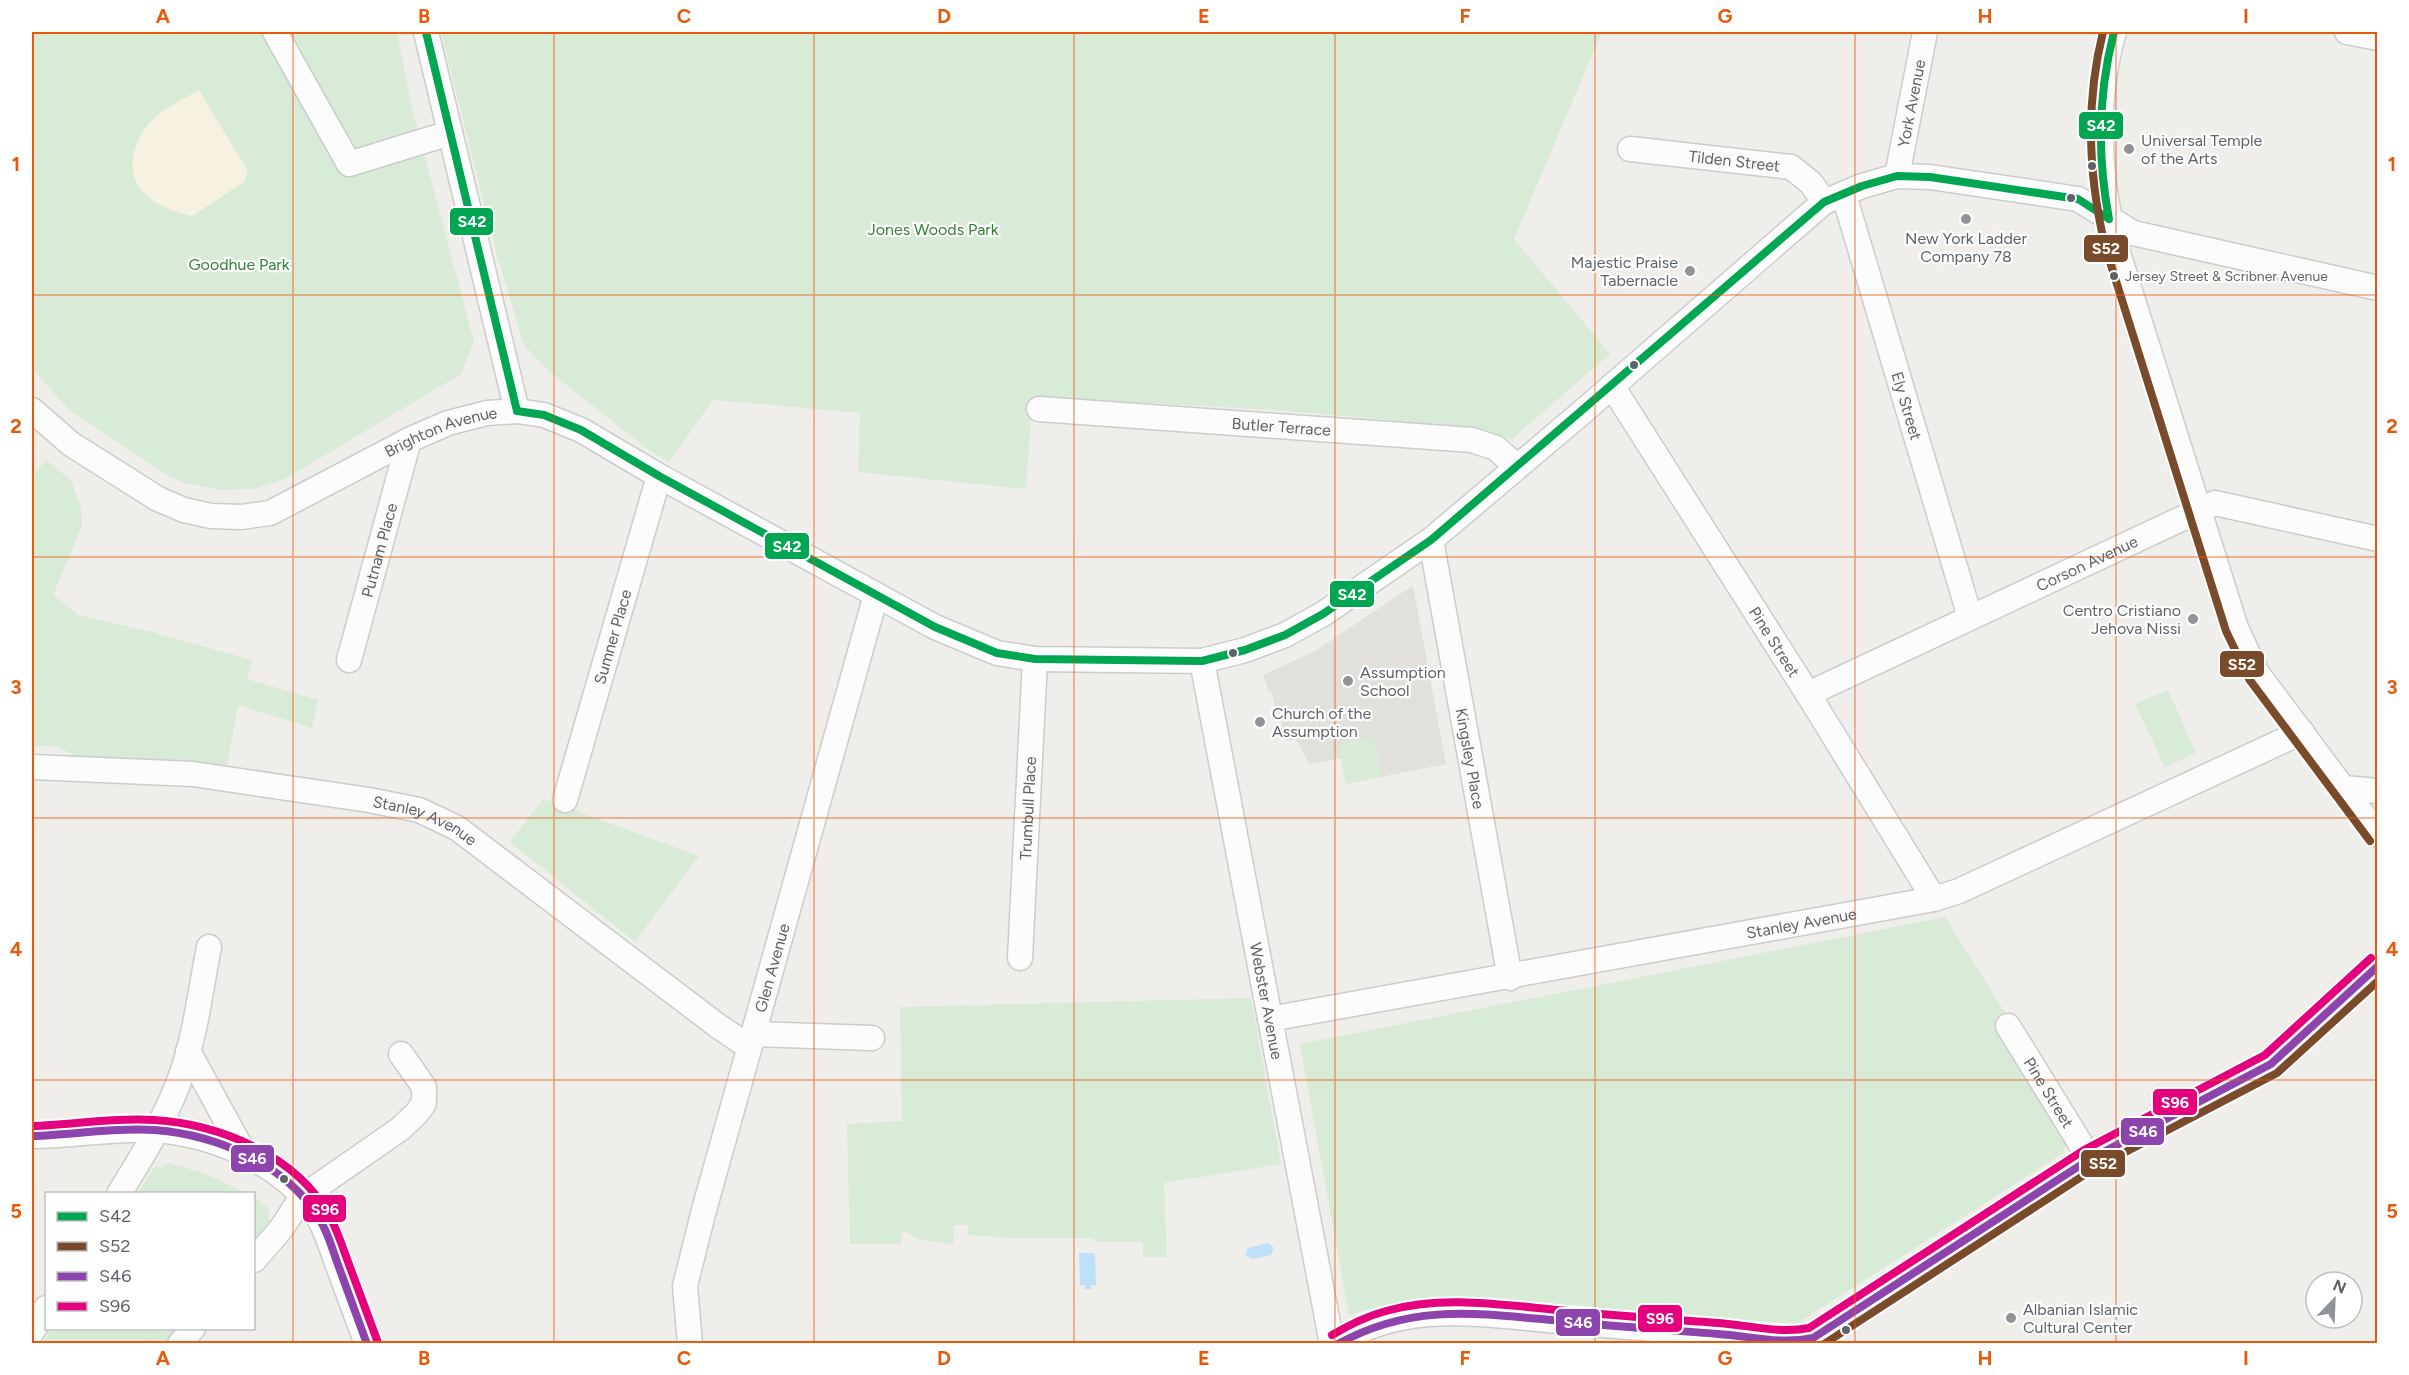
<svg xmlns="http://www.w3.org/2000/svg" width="2409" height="1375" viewBox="0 0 2409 1375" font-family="Figtree,sans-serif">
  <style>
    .education { fill: #e2e0da }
    .green { fill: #d8ebd6 }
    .sand { fill: #f6f1e1 }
    .water { fill: #bfe0f9 }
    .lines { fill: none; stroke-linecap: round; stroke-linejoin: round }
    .minor-casing { stroke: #cbcccc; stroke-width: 27 }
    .minor { stroke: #fdfcfc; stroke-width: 24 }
    .bus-1-casing { stroke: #fff; stroke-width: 12 }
    .bus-2-casing { stroke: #fff; stroke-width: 12 }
    .bus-3-casing { stroke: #fff; stroke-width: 12 }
    .bus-4-casing { stroke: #fff; stroke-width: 12 }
    .bus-1 { stroke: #00a651; stroke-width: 8 }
    .bus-2 { stroke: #7a4b2a; stroke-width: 8 }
    .bus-3 { stroke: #8e44ad; stroke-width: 8 }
    .bus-4 { stroke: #e5007d; stroke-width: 8 }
    .grid { fill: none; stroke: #e8590c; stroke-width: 1.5; stroke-opacity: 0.55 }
    .poi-dot { fill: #919496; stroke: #fff; stroke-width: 2 }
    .bus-dot { fill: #5f6368; stroke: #fff; stroke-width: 2 }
    .labels { text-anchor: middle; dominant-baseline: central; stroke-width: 4.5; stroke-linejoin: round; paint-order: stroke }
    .bus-label { font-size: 14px; fill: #5f6368; stroke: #fff; text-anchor: start }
    .street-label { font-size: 16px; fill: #5f6368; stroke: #fff }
    .poi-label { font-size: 16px; fill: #5f6368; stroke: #fff; text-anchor: start }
    .park-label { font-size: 16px; fill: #348238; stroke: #fff }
    .line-badge { stroke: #fff; stroke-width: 2 }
    .badge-label { font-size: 16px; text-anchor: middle; font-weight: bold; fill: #fff }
    .neatline { fill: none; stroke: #e8590c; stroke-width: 2 }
    .grid-label { font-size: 20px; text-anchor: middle; font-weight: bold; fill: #e8590c }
  </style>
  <rect width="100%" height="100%" fill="#efeeea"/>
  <path class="education" d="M1412,586H1413L1446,764L1346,784L1341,758L1309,764L1296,739L1285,741L1278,706H1275L1272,692L1269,693L1263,675L1315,651Z"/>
  <path class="green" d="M32,32H397L412,108L474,342L461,374L285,479L254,489L221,490L185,483L167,475L68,409L32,368Z
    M441,32H1602L1514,239L1610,354L1512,439C1356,409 1195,406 1037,398L1032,407L1026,489L858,472L860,413L713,400L669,462L646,448L549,371L524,345L497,255Z
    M46,460L71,480L81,508L82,526L53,595L78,615L152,632L252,660L247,679L318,700L312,728L238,705L227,765L92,760C67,757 58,739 32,748V477Z
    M2168,690L2196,753L2165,767L2135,704Z
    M1375,737L1382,777L1346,784L1339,744Z
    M543,799L699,856L635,942L510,842Z
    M1945,917L2007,1016L2072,1143L2063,1149L2065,1152L1796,1324L1496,1299C1440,1297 1403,1297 1349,1315L1300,1044Z
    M1251,998L1281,1164L1164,1183L1167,1257H1143V1242H1095L1094,1238H1009L968,1235V1225H954L953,1244L921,1240L902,1230L901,1244H850L847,1124L902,1121L900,1007Z
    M168,1163L204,1173L246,1193H138L155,1166L160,1168Z
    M254,1197L270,1210L268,1218L273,1222L254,1245Z
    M51,1329H180L167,1343L42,1344Z"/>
  <path class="sand" d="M199,90L248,171L244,182L192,216C160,209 125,191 134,153C136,144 140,134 146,127C159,110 181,101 199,90Z"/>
  <path class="water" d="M1268,1243L1274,1248L1271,1255L1252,1259L1245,1255L1248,1248Z
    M1079,1253H1095L1096,1285H1091V1289H1085V1285H1080Z"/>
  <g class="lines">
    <defs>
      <g id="minor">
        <path d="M275,32L349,164L450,133"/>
        <path d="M426,32L517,411"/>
        <path d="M2114,32C2094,100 2098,175 2115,243L2236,628L2257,673L2378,835"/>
        <path d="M2347,32L2378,38"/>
        <path id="s1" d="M1630,149L1791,167L1811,183L1824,202"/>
        <path id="s2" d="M1897,176L1925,32"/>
        <path id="s3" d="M1844,195L1970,617"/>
        <path id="s4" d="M1612,386L1808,694L1934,899"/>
        <path id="s5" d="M1039,409L1472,440L1496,448L1516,466"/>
        <path id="s6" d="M32,410L71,444L158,499L184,510L211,516L241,517L270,513L409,440L448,423L487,413L517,411L544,415L581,430L659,476L935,627L997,653L1035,659L1202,661L1245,650L1285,635L1323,614L1431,540L1580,414L1824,202L1862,186L1897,176L1930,177L2078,199L2133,233L2378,288"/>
        <path id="s7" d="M1431,540L1510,978"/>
        <path id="s8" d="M349,660L409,440"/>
        <path id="s9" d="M1202,661L1332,1344"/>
        <path id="s10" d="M1808,694L2215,503L2378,539"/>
        <path id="s11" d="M32,767L193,774L369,800L419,810L457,828L718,1026L749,1047"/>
        <path d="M2344,788L2378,791"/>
        <path id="s12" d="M565,800L659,476"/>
        <path id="s13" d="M1020,958L1035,659"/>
        <path id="s14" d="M1270,1019L1934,899L1959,891L2302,732"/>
        <path id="s15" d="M2008,1026L2090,1159"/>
        <path d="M753,1034L872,1038"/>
        <path d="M188,1051L245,1155"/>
        <path d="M32,1136C72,1136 113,1128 154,1130C215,1134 288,1165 320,1220C327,1233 332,1249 337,1263C347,1290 357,1317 367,1344"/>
        <path d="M119,1194C143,1155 169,1113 183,1070C196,1031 201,987 209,947"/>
        <path d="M254,1260L281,1229L302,1197L400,1129L417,1113L424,1103V1087L401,1054"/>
        <path d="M32,1332L46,1308"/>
        <path d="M180,1344L193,1328"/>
        <path id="s16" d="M690,1344L685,1286L704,1210L876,595"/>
        <path d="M1337,1344C1404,1299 1484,1315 1559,1321C1613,1326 1668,1330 1722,1334C1752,1337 1784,1346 1813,1338L2090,1159L2271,1064L2378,966"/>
      </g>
    </defs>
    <use href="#minor" class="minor-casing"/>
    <use href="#minor" class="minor"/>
    <defs>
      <path id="bus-1" d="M426,32L517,411
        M2109,219C2097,156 2098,94 2114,32
        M517,411L544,415L581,430L659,476L935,627L997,653L1035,659L1202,661L1245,650L1285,635L1323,614L1431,540L1824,202L1862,186L1897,176L1930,177L2078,199L2109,219"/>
      <path id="bus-2" d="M2103,32C2085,104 2088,174 2105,246L2226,631L2249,679L2370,841
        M1824,1344L2095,1168L2277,1073L2378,981"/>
      <path id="bus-3" d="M32,1136C73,1135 114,1127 155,1130C217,1135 287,1164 320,1220C328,1233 332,1248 337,1262C347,1290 357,1317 367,1344
        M1338,1344C1417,1300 1487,1315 1573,1322C1621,1327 1670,1330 1718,1334C1750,1336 1781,1345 1813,1338L2090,1159L2271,1064L2378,966"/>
      <path id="bus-4" d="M32,1126C72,1125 114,1117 154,1120C220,1124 298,1156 330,1217C337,1230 342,1245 347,1259C357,1286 367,1313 377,1340
        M1332,1335C1349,1325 1367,1316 1386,1311C1444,1294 1509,1306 1568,1311C1618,1316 1668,1319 1718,1323C1749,1325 1778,1334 1809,1328L2084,1150L2265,1055L2371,958"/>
    </defs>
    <use href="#bus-1" class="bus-1-casing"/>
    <use href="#bus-2" class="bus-2-casing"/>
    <use href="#bus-3" class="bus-3-casing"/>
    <use href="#bus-4" class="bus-4-casing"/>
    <use href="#bus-1" class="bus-1"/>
    <use href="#bus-2" class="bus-2"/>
    <use href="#bus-3" class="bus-3"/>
    <use href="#bus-4" class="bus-4"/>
  </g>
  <path class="grid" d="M293,32V1344M554,32V1344M814,32V1344M1074,32V1344M1335,32V1344M1595,32V1344M1855,32V1344M2116,32V1344M32,295H2378M32,557H2378M32,818H2378M32,1080H2378"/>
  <g class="poi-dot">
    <circle cx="2129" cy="149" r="6"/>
    <circle cx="1966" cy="219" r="6"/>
    <circle cx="1690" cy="271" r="6"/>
    <circle cx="2193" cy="619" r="6"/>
    <circle cx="1348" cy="681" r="6"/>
    <circle cx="1260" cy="722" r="6"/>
    <circle cx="2011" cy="1318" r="6"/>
  </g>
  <g class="bus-dot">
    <circle cx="2092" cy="166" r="5"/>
    <circle cx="2071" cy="198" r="5"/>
    <circle cx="2114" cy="276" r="5"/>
    <circle cx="1634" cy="365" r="5"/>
    <circle cx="1233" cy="653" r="5"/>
    <circle cx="284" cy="1179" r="5"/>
    <circle cx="1846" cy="1330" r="5"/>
  </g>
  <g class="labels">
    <g class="bus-label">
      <text x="2125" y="276">Jersey Street &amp; Scribner Avenue</text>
    </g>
    <g class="street-label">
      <text stroke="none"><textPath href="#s2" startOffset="74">York Avenue</textPath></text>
      <text stroke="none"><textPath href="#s1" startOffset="105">Tilden Street</textPath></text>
      <text stroke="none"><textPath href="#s3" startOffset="220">Ely Street</textPath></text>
      <text stroke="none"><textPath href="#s5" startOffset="243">Butler Terrace</textPath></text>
      <text stroke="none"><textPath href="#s6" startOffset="460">Brighton Avenue</textPath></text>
      <text stroke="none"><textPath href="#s8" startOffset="114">Putnam Place</textPath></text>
      <text stroke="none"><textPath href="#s10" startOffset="308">Corson Avenue</textPath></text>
      <text stroke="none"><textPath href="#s12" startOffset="170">Sumner Place</textPath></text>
      <text stroke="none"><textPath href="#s4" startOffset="303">Pine Street</textPath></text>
      <text stroke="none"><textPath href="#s7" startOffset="222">Kingsley Place</textPath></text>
      <text stroke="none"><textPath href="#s13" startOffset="150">Trumbull Place</textPath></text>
      <text stroke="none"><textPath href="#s11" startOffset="399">Stanley Avenue</textPath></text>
      <text stroke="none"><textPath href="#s14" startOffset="540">Stanley Avenue</textPath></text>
      <text stroke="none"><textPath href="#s16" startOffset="388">Glen Avenue</textPath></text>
      <text stroke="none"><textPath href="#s9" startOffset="346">Webster Avenue</textPath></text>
      <text stroke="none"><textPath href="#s15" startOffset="78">Pine Street</textPath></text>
    </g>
    <g class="poi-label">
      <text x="2141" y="140">Universal Temple<tspan x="2141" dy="18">of the Arts</tspan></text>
      <text x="1966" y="238" text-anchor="middle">New York Ladder<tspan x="1966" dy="18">Company 78</tspan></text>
      <text x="1678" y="262" text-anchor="end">Majestic Praise<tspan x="1678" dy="18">Tabernacle</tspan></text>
      <text x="2181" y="610" text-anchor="end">Centro Cristiano<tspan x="2181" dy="18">Jehova Nissi</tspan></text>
      <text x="1360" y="672">Assumption<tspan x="1360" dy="18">School</tspan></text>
      <text x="1272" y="713">Church of the<tspan x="1272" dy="18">Assumption</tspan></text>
      <text x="2023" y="1309">Albanian Islamic<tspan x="2023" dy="18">Cultural Center</tspan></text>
    </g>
    <g class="park-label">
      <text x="933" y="229">Jones Woods Park</text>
      <text x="239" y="264">Goodhue Park</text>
    </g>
  </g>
  <g class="line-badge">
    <rect x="2078" y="111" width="46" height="29" rx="6" fill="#00a651"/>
    <rect x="449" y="207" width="45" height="29" rx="6" fill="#00a651"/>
    <rect x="2083" y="234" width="46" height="29" rx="6" fill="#7a4b2a"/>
    <rect x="764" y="532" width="46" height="28" rx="6" fill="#00a651"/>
    <rect x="1329" y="580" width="46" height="28" rx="6" fill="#00a651"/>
    <rect x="2219" y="650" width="46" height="28" rx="6" fill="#7a4b2a"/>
    <rect x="2152" y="1088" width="46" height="28" rx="6" fill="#e5007d"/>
    <rect x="2120" y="1117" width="45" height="29" rx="6" fill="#8e44ad"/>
    <rect x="230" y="1144" width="45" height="29" rx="6" fill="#8e44ad"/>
    <rect x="2080" y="1149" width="46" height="29" rx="6" fill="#7a4b2a"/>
    <rect x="302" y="1194" width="45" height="29" rx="6" fill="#e5007d"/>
    <rect x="1637" y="1304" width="46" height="29" rx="6" fill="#e5007d"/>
    <rect x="1555" y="1308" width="46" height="29" rx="6" fill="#8e44ad"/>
  </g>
  <g class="badge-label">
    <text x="2101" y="131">S42</text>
    <text x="472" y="227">S42</text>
    <text x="2106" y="254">S52</text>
    <text x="787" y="552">S42</text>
    <text x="1352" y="600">S42</text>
    <text x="2242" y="670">S52</text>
    <text x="2175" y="1108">S96</text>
    <text x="2143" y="1137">S46</text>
    <text x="252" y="1164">S46</text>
    <text x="2103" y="1169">S52</text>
    <text x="325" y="1215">S96</text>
    <text x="1660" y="1324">S96</text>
    <text x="1578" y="1328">S46</text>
  </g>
  <rect width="2409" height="1375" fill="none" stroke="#ffffff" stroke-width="66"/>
  <rect x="45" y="1192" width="210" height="138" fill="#ffffff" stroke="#bfc1c3" stroke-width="1.5"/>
  <rect x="57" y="1212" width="30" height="9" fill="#00a651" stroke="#bfc1c3" stroke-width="1.5"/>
  <text x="99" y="1222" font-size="18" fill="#5f6368">S42</text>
  <rect x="57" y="1242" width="30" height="9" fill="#7a4b2a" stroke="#bfc1c3" stroke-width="1.5"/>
  <text x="99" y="1252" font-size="18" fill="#5f6368">S52</text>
  <rect x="57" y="1272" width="30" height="9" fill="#8e44ad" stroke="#bfc1c3" stroke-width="1.5"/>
  <text x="99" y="1282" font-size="18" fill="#5f6368">S46</text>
  <rect x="57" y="1302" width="30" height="9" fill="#e5007d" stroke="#bfc1c3" stroke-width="1.5"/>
  <text x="99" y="1312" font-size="18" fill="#5f6368">S96</text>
  <g transform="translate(2334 1300) rotate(23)"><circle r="28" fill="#ffffff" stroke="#bfc1c3" stroke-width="1.5"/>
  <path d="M0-4.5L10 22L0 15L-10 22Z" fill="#919496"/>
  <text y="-9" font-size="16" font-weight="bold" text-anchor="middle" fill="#5f6368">N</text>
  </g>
  <rect x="33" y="33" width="2343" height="1309" class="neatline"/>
  <g class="grid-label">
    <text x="163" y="23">A</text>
    <text x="424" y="23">B</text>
    <text x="684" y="23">C</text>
    <text x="944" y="23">D</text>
    <text x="1204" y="23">E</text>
    <text x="1465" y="23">F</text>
    <text x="1725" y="23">G</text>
    <text x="1985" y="23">H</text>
    <text x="2246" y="23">I</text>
    <text x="16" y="171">1</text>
    <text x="2392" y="171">1</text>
    <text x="16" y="433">2</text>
    <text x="2392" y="433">2</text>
    <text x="16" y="694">3</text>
    <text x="2392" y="694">3</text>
    <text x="16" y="956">4</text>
    <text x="2392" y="956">4</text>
    <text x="16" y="1218">5</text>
    <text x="2392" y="1218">5</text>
    <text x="163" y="1365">A</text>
    <text x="424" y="1365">B</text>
    <text x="684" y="1365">C</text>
    <text x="944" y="1365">D</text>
    <text x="1204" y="1365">E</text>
    <text x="1465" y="1365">F</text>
    <text x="1725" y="1365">G</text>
    <text x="1985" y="1365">H</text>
    <text x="2246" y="1365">I</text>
  </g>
</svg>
